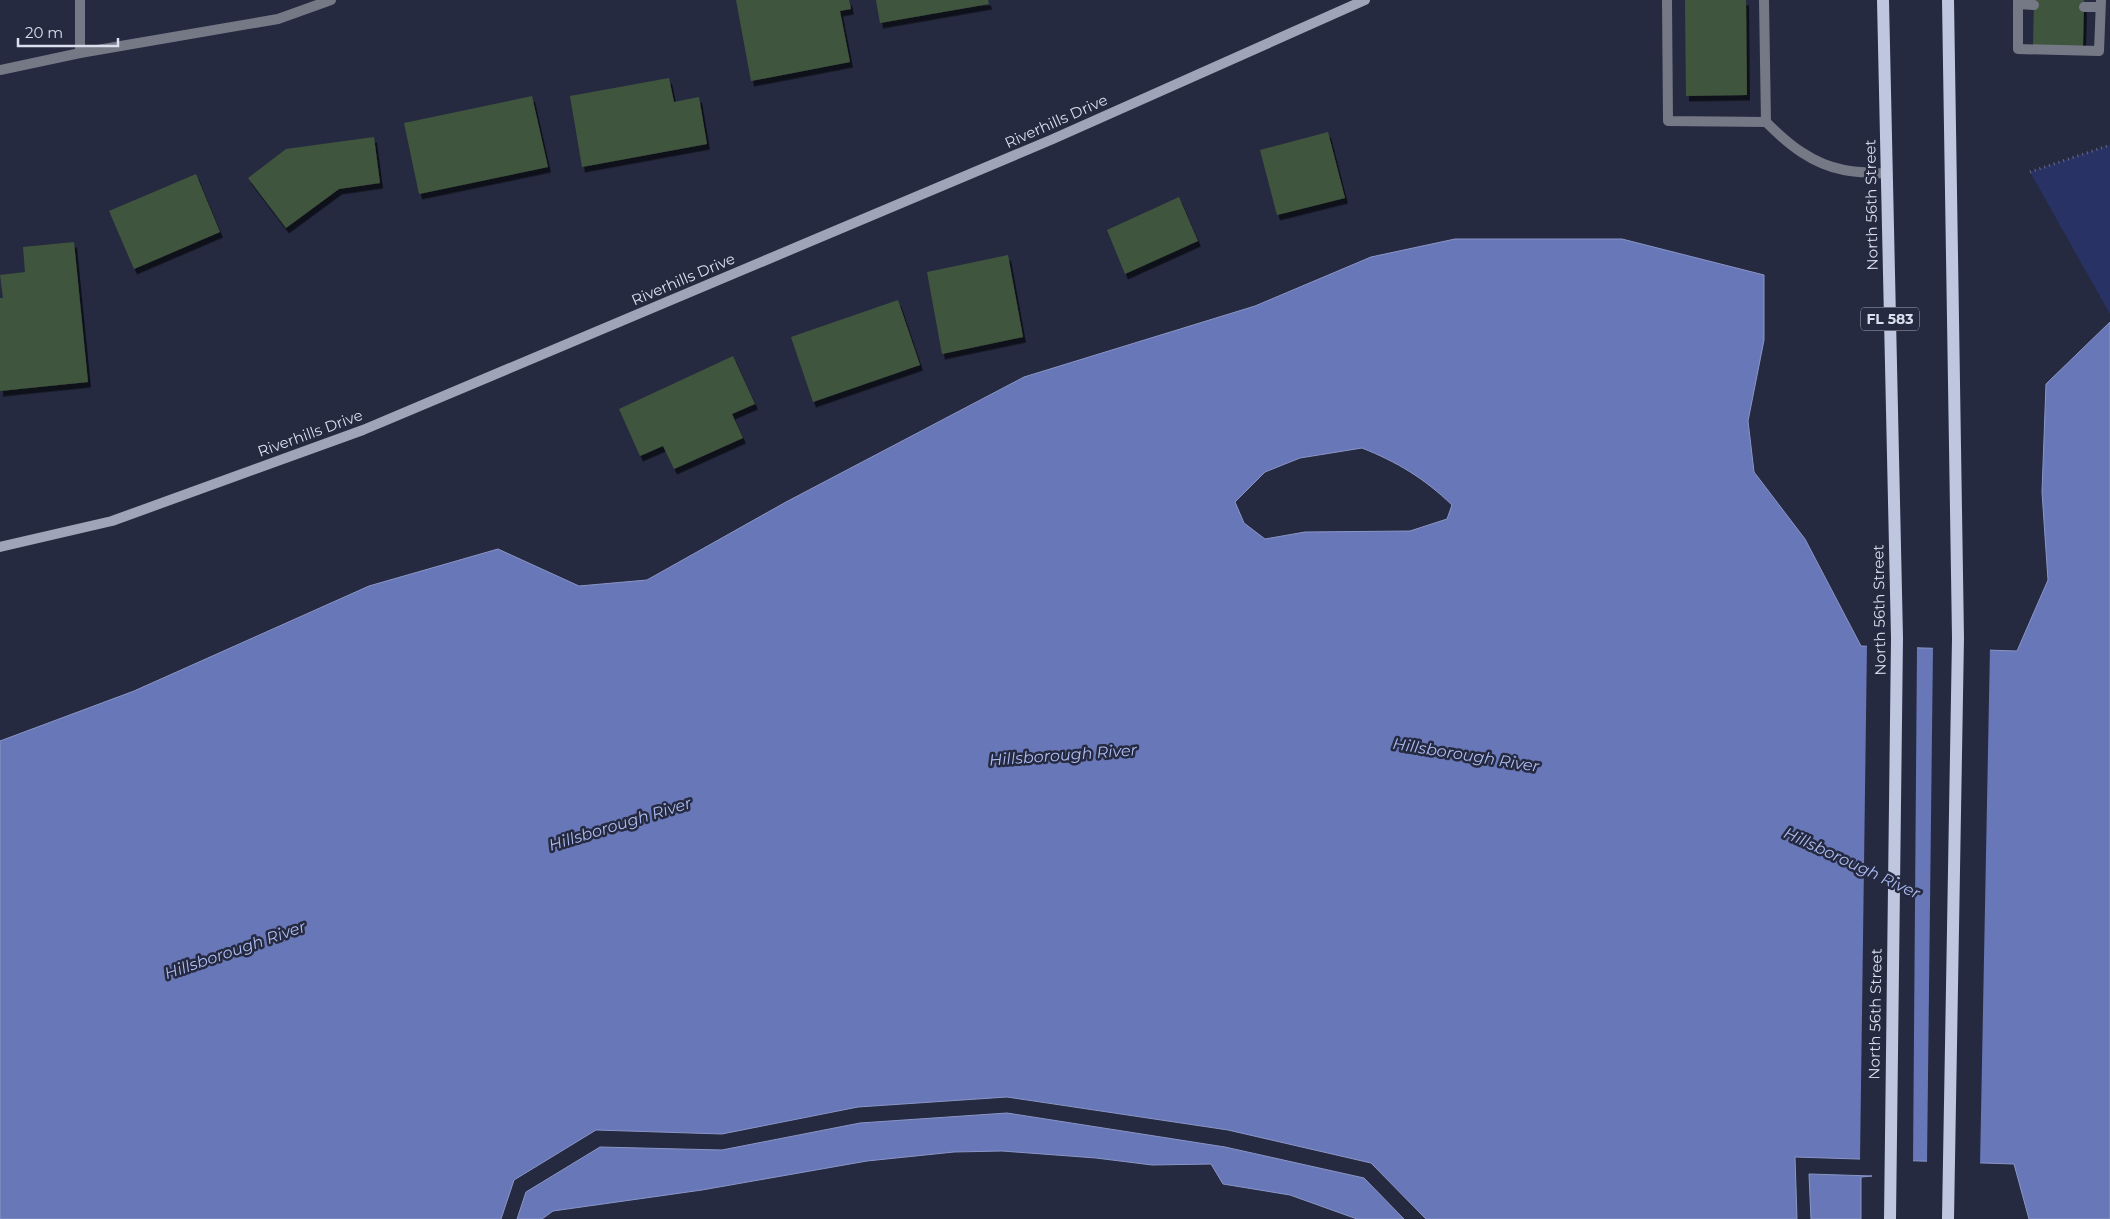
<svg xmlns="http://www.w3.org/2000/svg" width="2110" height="1219" viewBox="0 0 2110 1219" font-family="Montserrat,sans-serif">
<defs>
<filter id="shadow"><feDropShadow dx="3" dy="5.5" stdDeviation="0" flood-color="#0009"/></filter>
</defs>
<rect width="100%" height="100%" fill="#252a41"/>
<polygon fill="#293265" points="2110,145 2110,314 2030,172"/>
<g fill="#6877b7" stroke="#8a96c8" fill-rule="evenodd">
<path d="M1455 239H1622L1764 275V340L1748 421 1754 472 1805 539 1861 646 2017 651 2048 580 2042 492 2046 384 2110 322V1219H2029L2014 1164 1795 1157 1797 1219H1426L1371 1163 1228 1130 1007 1097 858 1107 722 1134 596 1130 514 1180 501 1219H0V741L134 691 369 586 498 549 579 586 647 580 786 502 1024 377 1255 306 1371 257ZM1362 448C1397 462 1424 478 1452 505L1447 519 1410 531 1305 532 1265 539 1244 523 1235 502 1265 472 1300 458Z"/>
<polygon points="1007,1113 1225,1147 1364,1178 1404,1219 1357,1219 1290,1195 1223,1184 1211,1164 1152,1165 1096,1158 1002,1151 954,1152 867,1161 702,1190 553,1211 542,1219 517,1219 526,1192 600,1147 722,1150 860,1123"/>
<polygon points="1809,1174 1872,1176 1861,1177 1861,1219 1811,1219"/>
</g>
<g fill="#252a41">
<polygon points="1867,644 1917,645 1913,1163 1860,1161"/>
<polygon points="1933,646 1990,647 1980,1166 1927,1164"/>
</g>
<g fill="#41543d" filter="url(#shadow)">
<polygon points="736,0 849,0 851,9 840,11 850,62 751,81"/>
<polygon points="876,0 988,0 989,4 880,23"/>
<polygon points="1685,0 1746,0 1747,95 1686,96"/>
<polygon points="2034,0 2084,0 2083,47 2033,46"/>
<polygon points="669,78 674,102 699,97 707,144 582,167 570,96"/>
<polygon points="532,96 548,167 419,194 404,123"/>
<polygon points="1328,132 1345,198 1277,215 1260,150"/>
<polygon points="374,137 380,183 339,189 286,228 248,178 286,149"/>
<polygon points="196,174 220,232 134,269 109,211"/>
<polygon points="1179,197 1198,241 1125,274 1107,230"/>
<polygon points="74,242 88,382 0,391 0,298 3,298 0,275 25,272 23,247"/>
<polygon points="1008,255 1023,337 942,354 927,272"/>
<polygon points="898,300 920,365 813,402 791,337"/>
<polygon points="733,356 755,404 732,414 743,438 674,469 663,446 640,456 619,409"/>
</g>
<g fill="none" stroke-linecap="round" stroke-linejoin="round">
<polyline stroke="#686d81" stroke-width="3" stroke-dasharray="1 4" stroke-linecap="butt" points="2030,172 2110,145"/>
<g stroke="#757985" stroke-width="10">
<polyline points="1667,0 1668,121 1766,122"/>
<path d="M1764 0 1766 122C1788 144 1812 164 1844 170 1858 173 1873 172 1887 174"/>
<polyline points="2018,0 2018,49 2099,51 2101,0"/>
<polyline points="2018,4 2034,5"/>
<polyline points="2084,7 2100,7"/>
</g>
<g stroke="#757985" stroke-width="10">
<polyline points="80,53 80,0"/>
<polyline points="0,70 80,53 278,19 331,0"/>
</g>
<polyline stroke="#9fa4b8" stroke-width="10" points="0,547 112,521 363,430 1053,139 1365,0"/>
<g stroke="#bfc6df" stroke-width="12">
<polyline points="1883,0 1897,638 1890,1219"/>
<polyline points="1948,1219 1958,638 1948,0"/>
</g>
</g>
<g text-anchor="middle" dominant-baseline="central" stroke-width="5" stroke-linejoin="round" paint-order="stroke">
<rect fill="#252a41" stroke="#a4a9ba" stroke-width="1" x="1861" y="307.5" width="58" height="23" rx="4"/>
<g font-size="14" font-weight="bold" fill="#dadfee">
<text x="1890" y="319">FL 583</text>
</g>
<g font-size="15" fill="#dadfee" stroke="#252a41">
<text transform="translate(1056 121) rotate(-24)">Riverhills Drive</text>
<text transform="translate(1871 205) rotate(-91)">North 56th Street</text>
<text transform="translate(683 279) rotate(-23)">Riverhills Drive</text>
<text transform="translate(310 433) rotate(-20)">Riverhills Drive</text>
<text transform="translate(1879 610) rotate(-91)">North 56th Street</text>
<text transform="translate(1875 1014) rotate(-89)">North 56th Street</text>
</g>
<g font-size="16" font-style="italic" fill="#adbcf2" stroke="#252a41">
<text transform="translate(1063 755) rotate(-4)">Hillsborough River</text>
<text transform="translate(1466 755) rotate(9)">Hillsborough River</text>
<text transform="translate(620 824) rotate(-17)">Hillsborough River</text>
<text transform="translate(1852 863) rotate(25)">Hillsborough River</text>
<text transform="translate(235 950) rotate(-19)">Hillsborough River</text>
</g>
</g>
<path d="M18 38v8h100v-8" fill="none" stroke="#dadfee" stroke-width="2.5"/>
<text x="25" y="38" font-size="15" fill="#dadfee" stroke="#252a41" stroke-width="4" paint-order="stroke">20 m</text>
</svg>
